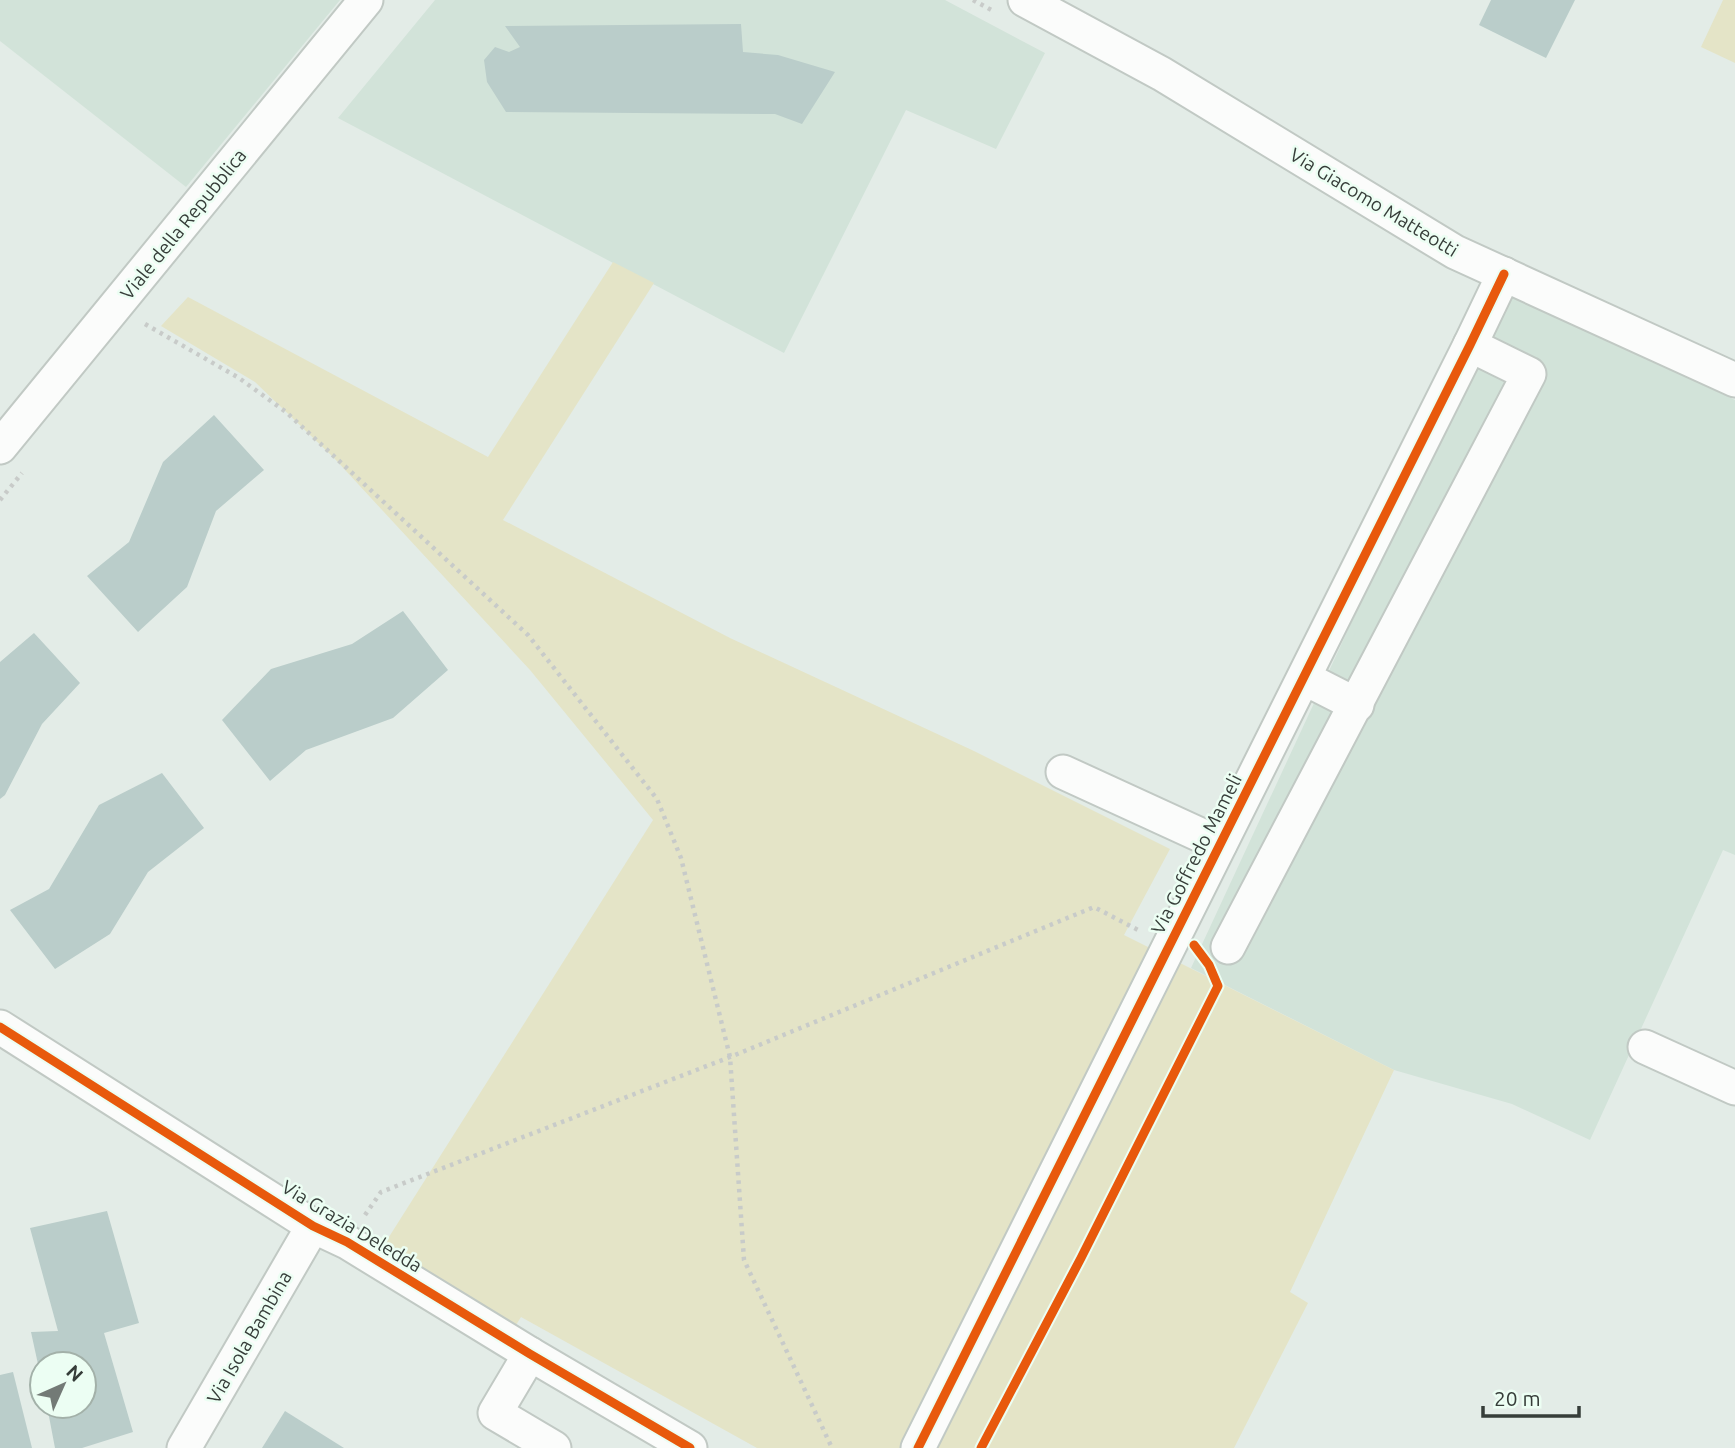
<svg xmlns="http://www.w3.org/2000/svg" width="1735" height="1448" viewBox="0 0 1735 1448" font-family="Ubuntu,sans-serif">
<rect width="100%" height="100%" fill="#e3ece7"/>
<g fill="#d2e3d9">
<polygon points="0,0 340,0 186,187 0,41"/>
<polygon points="435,0 945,0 1045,53 996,149 906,110 784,353 338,118"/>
<polygon points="1505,292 1735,400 1735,855 1723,850 1590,1140 1512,1104 1394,1070 1191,968"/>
</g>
<g fill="#e4e4c7">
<polygon points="1723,0 1735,0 1735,63 1701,47"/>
<polygon points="613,262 654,283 503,520 730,638 974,751 1170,849 1124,935 1394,1070 1290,1292 1308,1303 1234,1448 757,1448 521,1317 506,1341 375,1259 653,820 530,670 334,458 255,382 161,326 188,297 488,457"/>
</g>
<g fill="#bacdca">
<polygon points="1491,0 1575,0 1546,58 1479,25"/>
<polygon points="741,24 743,52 778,55 835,72 802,124 775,114 506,112 487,82 484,60 495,47 509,52 520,47 505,26"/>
<polygon points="214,415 264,470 216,511 187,587 138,632 87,576 129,542 163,462"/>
<polygon points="403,611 448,670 393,718 306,750 270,781 222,720 271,669 352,644"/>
<polygon points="34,633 80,683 42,724 5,795 0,799 0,662"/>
<polygon points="162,773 204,828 148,872 110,934 55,969 10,910 49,889 99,805"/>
<polygon points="107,1211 139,1323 104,1333 133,1432 82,1448 55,1448 47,1406 84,1406 84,1364 42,1364 41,1378 31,1332 58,1331 30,1228"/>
<polygon points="13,1372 32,1448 0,1448 0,1375"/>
<polygon points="285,1411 344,1448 262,1448"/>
</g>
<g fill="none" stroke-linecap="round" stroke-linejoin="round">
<g stroke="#c1c9c4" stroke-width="37">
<g id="minor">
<polyline points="1025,0 1162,74 1455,252 1735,380"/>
<polyline points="0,447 366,0"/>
<polyline points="1304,678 1357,705"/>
<polyline points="1063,772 1220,844"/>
<polyline points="1228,947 1529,374 1470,345"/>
<polyline points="0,1027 313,1226 347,1242 530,1354 690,1448"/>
<polyline points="1645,1047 1735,1088"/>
<polyline points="530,1354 495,1413 554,1448"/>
<polyline points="184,1448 313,1226"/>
<polyline points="918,1448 1470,345 1504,274"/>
</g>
</g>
<g stroke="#c8cbc9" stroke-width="4.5" stroke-dasharray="3.5 5" stroke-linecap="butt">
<polyline points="973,0 995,12"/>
<polyline points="145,324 239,378 286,412 528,635 657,799 681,858 730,1057 744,1260 832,1448"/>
<polyline points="0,500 22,473"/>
<polyline points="365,1215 381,1192 730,1057 1094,907 1140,931"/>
</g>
<use href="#minor" stroke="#fbfcfb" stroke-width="33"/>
<g stroke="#ecfef3" stroke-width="13">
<g id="cycleway">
<polyline points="0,1027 313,1226 347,1242 530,1354 690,1448"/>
<polyline points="918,1448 1470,345 1504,274"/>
<polyline points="981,1448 1081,1258 1218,986 1209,965 1194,945"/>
</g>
</g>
<use href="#cycleway" stroke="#e8590c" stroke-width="9"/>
</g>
<g text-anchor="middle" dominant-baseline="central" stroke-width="5" stroke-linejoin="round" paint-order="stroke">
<g font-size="19" fill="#363d39" stroke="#ecfef3">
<text transform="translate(1374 202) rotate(31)">Via Giacomo Matteotti</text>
<text transform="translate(183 224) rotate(-51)">Viale della Repubblica</text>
<text transform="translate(1196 854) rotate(-63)">Via Goffredo Mameli</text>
<text transform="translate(352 1226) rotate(31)">Via Grazia Deledda</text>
<text transform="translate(249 1337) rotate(-60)">Via Isola Bambina</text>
</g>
</g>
<g transform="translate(63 1385) rotate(45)"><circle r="33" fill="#ecfef3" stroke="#a3b1a9" stroke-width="2"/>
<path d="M0-5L12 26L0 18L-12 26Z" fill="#737a76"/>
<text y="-10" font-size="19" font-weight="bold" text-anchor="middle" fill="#363d39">N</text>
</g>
<path d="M1483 1406v10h96v-10" fill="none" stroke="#363d39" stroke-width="3.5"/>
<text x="1494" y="1406" font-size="21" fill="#363d39" stroke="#ecfef3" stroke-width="5" paint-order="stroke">20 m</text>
</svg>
